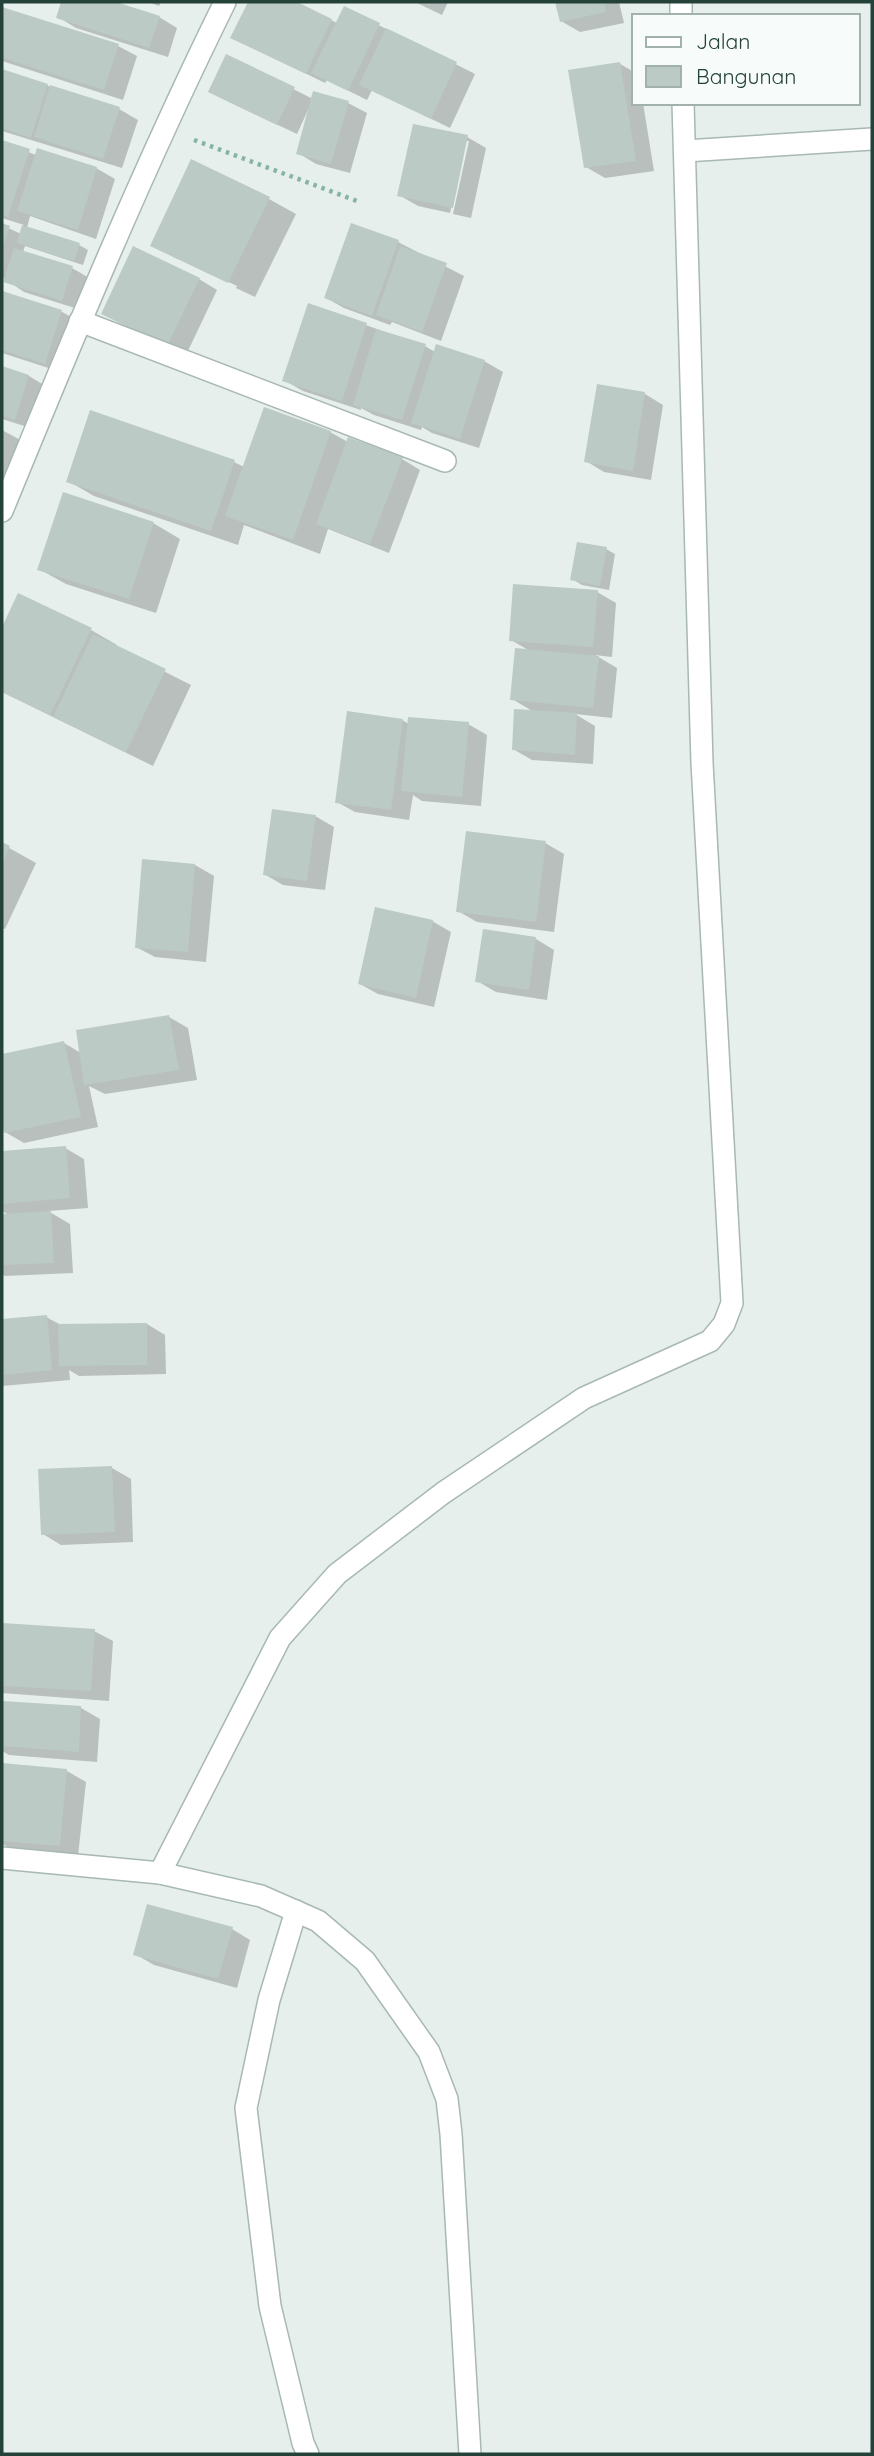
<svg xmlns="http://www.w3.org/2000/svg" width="874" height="2456" viewBox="0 0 874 2456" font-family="Quicksand,sans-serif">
<rect width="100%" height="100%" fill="#e6efeb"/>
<g fill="#0003">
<polygon points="63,2 110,2 159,17 177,28 168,57 76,28 58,17"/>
<polygon points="148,2 161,2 159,6"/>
<polygon points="250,2 293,2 337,23 345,8 475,74 450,128 372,90 367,100 327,80 325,83 232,37"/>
<polygon points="415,2 448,2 442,15"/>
<polygon points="557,2 619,2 624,23 580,32 561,21"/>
<polygon points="2,9 118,46 137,56 123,100 2,61"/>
<polygon points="227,56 313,99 348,103 367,113 350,173 316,164 298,153 310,111 308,110 297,134 229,102"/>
<polygon points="620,64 634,72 634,103 643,103 654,171 605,178 586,167"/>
<polygon points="2,71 119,109 138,120 122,168 2,131"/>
<polygon points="467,137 486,148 471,218 453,214 469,141 465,141 450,213 418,206 399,195"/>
<polygon points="2,142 36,155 96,168 115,179 96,239 30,216 27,228 79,245 88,250 83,265 25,246 23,252 72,268 91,279 81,310 24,292 2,277 2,225 21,234 24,225 2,218"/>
<polygon points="269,199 296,214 255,297 236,288 237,286 177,257 177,259 152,245"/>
<polygon points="398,242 464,276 441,341 392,322 390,325 344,308 326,298"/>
<polygon points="199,279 217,290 186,355 122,324"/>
<polygon points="2,291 62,312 80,322 64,373 2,353"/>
<polygon points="309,305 425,346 435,352 484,361 503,372 479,448 432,433 422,427 421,430 374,415 361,408 361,410 303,391 284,380"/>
<polygon points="2,368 29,376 47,387 34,429 2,419"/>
<polygon points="645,394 663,405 651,480 604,472 586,461"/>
<polygon points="2,430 24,442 2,501"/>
<polygon points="330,432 348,442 402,459 420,470 389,553 328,529 320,554 244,525 238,545 94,496 68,481 234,462 244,467"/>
<polygon points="153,523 180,539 156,613 66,584 39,569"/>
<polygon points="606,549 615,554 609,590 582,585 572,579"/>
<polygon points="597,592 616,603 612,657 595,655 617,668 612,718 575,714 595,726 593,764 532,760 513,749 534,712 512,699 530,651 511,640"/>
<polygon points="19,595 91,630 117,645 116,647 191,685 153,766 2,692 2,631"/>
<polygon points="402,720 409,724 468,724 487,735 481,806 422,801 413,795 409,820 355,812 337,802"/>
<polygon points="315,816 334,827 325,890 283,885 264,874"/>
<polygon points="545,843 564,854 554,932 477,922 458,911"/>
<polygon points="2,844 36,863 5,929 2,928"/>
<polygon points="195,865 214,876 206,962 155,957 136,947"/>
<polygon points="432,921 451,932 434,1007 378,994 360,984"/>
<polygon points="484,931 536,939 554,950 547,1000 496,992 477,981"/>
<polygon points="169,1017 188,1028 197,1080 105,1094 89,1086 98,1127 24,1143 5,1132 2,1115 2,1056 64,1043 81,1053"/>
<polygon points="65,1148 84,1159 88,1208 48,1211 70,1224 73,1273 5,1276 2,1274 2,1215 9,1215 2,1211 2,1153"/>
<polygon points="46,1317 61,1325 147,1324 165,1335 166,1374 79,1376 69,1370 70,1380 2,1386 2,1321"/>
<polygon points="112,1468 131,1479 133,1542 61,1545 43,1534"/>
<polygon points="2,1625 94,1631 113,1641 109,1701 2,1693"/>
<polygon points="2,1702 81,1708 100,1719 97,1762 9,1755 2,1751"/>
<polygon points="2,1765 67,1771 86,1782 78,1856 12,1849 2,1844"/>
<polygon points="232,1929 250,1940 237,1988 154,1965 135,1954"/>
</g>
<g fill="#bbcac4">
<polygon points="61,2 116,2 160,16 149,48 56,18"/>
<polygon points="248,2 297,2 332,19 306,74 230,38"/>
<polygon points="555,2 604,2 606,12 560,22"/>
<polygon points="344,6 380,23 348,91 311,73"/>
<polygon points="2,7 119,44 104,90 2,58"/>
<polygon points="386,28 457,62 431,119 359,85"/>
<polygon points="226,54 295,87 277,125 208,92"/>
<polygon points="620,62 636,161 584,168 568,70"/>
<polygon points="2,69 48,84 31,138 2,128"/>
<polygon points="50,85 120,107 103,159 34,137"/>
<polygon points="313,91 349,101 331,164 296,154"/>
<polygon points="413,124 468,135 453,208 397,196"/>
<polygon points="2,140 30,149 8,217 2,215"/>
<polygon points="37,148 97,167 78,230 17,211"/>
<polygon points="191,159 270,197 228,283 150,246"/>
<polygon points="2,223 10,226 2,248"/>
<polygon points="351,223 399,240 372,316 324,298"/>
<polygon points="22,225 80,243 74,261 17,243"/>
<polygon points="133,246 200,278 167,346 101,314"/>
<polygon points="400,246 447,263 422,332 376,315"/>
<polygon points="14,248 73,266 62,301 3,282"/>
<polygon points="2,291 62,310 45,364 2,350"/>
<polygon points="308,303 367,323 342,401 282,381"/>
<polygon points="376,329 426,344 402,420 353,405"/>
<polygon points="436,344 485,360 460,439 411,423"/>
<polygon points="2,366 29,375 15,420 2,415"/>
<polygon points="597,384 645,392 633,471 584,462"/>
<polygon points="264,407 331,431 293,540 225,516"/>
<polygon points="90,410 235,460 211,531 66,482"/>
<polygon points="348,437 403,457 370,544 316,524"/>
<polygon points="63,492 154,522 129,599 37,570"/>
<polygon points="577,542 607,547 600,586 570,580"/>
<polygon points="513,584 598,590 593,647 509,641"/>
<polygon points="18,593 92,628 50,715 2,692 2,627"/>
<polygon points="93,634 166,669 126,752 53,717"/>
<polygon points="515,648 599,656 593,708 510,700"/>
<polygon points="514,709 577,713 575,755 512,750"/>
<polygon points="347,711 403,719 391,810 335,803"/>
<polygon points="408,717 469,722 462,797 401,791"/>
<polygon points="272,809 316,815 307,881 263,875"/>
<polygon points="466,831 546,841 536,922 456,912"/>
<polygon points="2,842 10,846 2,865"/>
<polygon points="142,859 195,864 188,952 135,948"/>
<polygon points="375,907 433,920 416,998 358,984"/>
<polygon points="483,929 536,937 529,990 475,982"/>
<polygon points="169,1015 179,1070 84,1085 76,1030"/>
<polygon points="64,1041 81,1117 4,1133 2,1123 2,1054"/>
<polygon points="66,1146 70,1198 2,1204 2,1151"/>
<polygon points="51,1211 54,1263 2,1265 2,1214"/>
<polygon points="47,1315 52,1370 2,1375 2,1319"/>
<polygon points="147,1323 147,1365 59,1366 58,1324"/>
<polygon points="112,1466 115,1532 41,1535 38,1469"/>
<polygon points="2,1623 95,1629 91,1691 2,1686"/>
<polygon points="2,1701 81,1706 79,1752 2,1746"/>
<polygon points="2,1763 67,1769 60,1846 2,1841"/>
<polygon points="147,1904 233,1927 218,1979 133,1955"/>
</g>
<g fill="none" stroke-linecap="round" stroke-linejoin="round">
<g stroke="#a8b8b2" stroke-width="24">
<g id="minor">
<polyline points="681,2 681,16"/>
<polyline points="685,151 872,139"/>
<polyline points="80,321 445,461"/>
<path d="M2 511C72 340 143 168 225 2"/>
<polyline points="2,1858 160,1873 261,1896 318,1921 365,1961 429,2052 447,2099 451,2134 470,2454"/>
<polyline points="160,1873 280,1638 337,1574 443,1493 584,1398 710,1341 724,1324 732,1303 702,763 683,103"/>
<polyline points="296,1911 269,2000 246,2108 270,2306 303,2443 308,2454"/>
</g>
</g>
<polyline stroke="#86b3a5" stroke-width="4.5" stroke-dasharray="3.5 5" stroke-linecap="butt" points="194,140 357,201"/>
<use href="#minor" stroke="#fff" stroke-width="21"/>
</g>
<rect width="874" height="2456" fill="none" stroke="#24423a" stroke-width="7"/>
<rect x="632" y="14" width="228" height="91" fill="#f7fbf9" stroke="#a3b1ad" stroke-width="2"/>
<rect x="646" y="37" width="35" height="10" fill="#ffffff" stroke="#a3b1ad" stroke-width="2"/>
<text x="696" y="49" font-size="21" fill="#24423a">Jalan</text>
<rect x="646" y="66" width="35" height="21" fill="#bbcac4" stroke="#a3b1ad" stroke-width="2"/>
<text x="696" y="84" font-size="21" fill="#24423a">Bangunan</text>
</svg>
